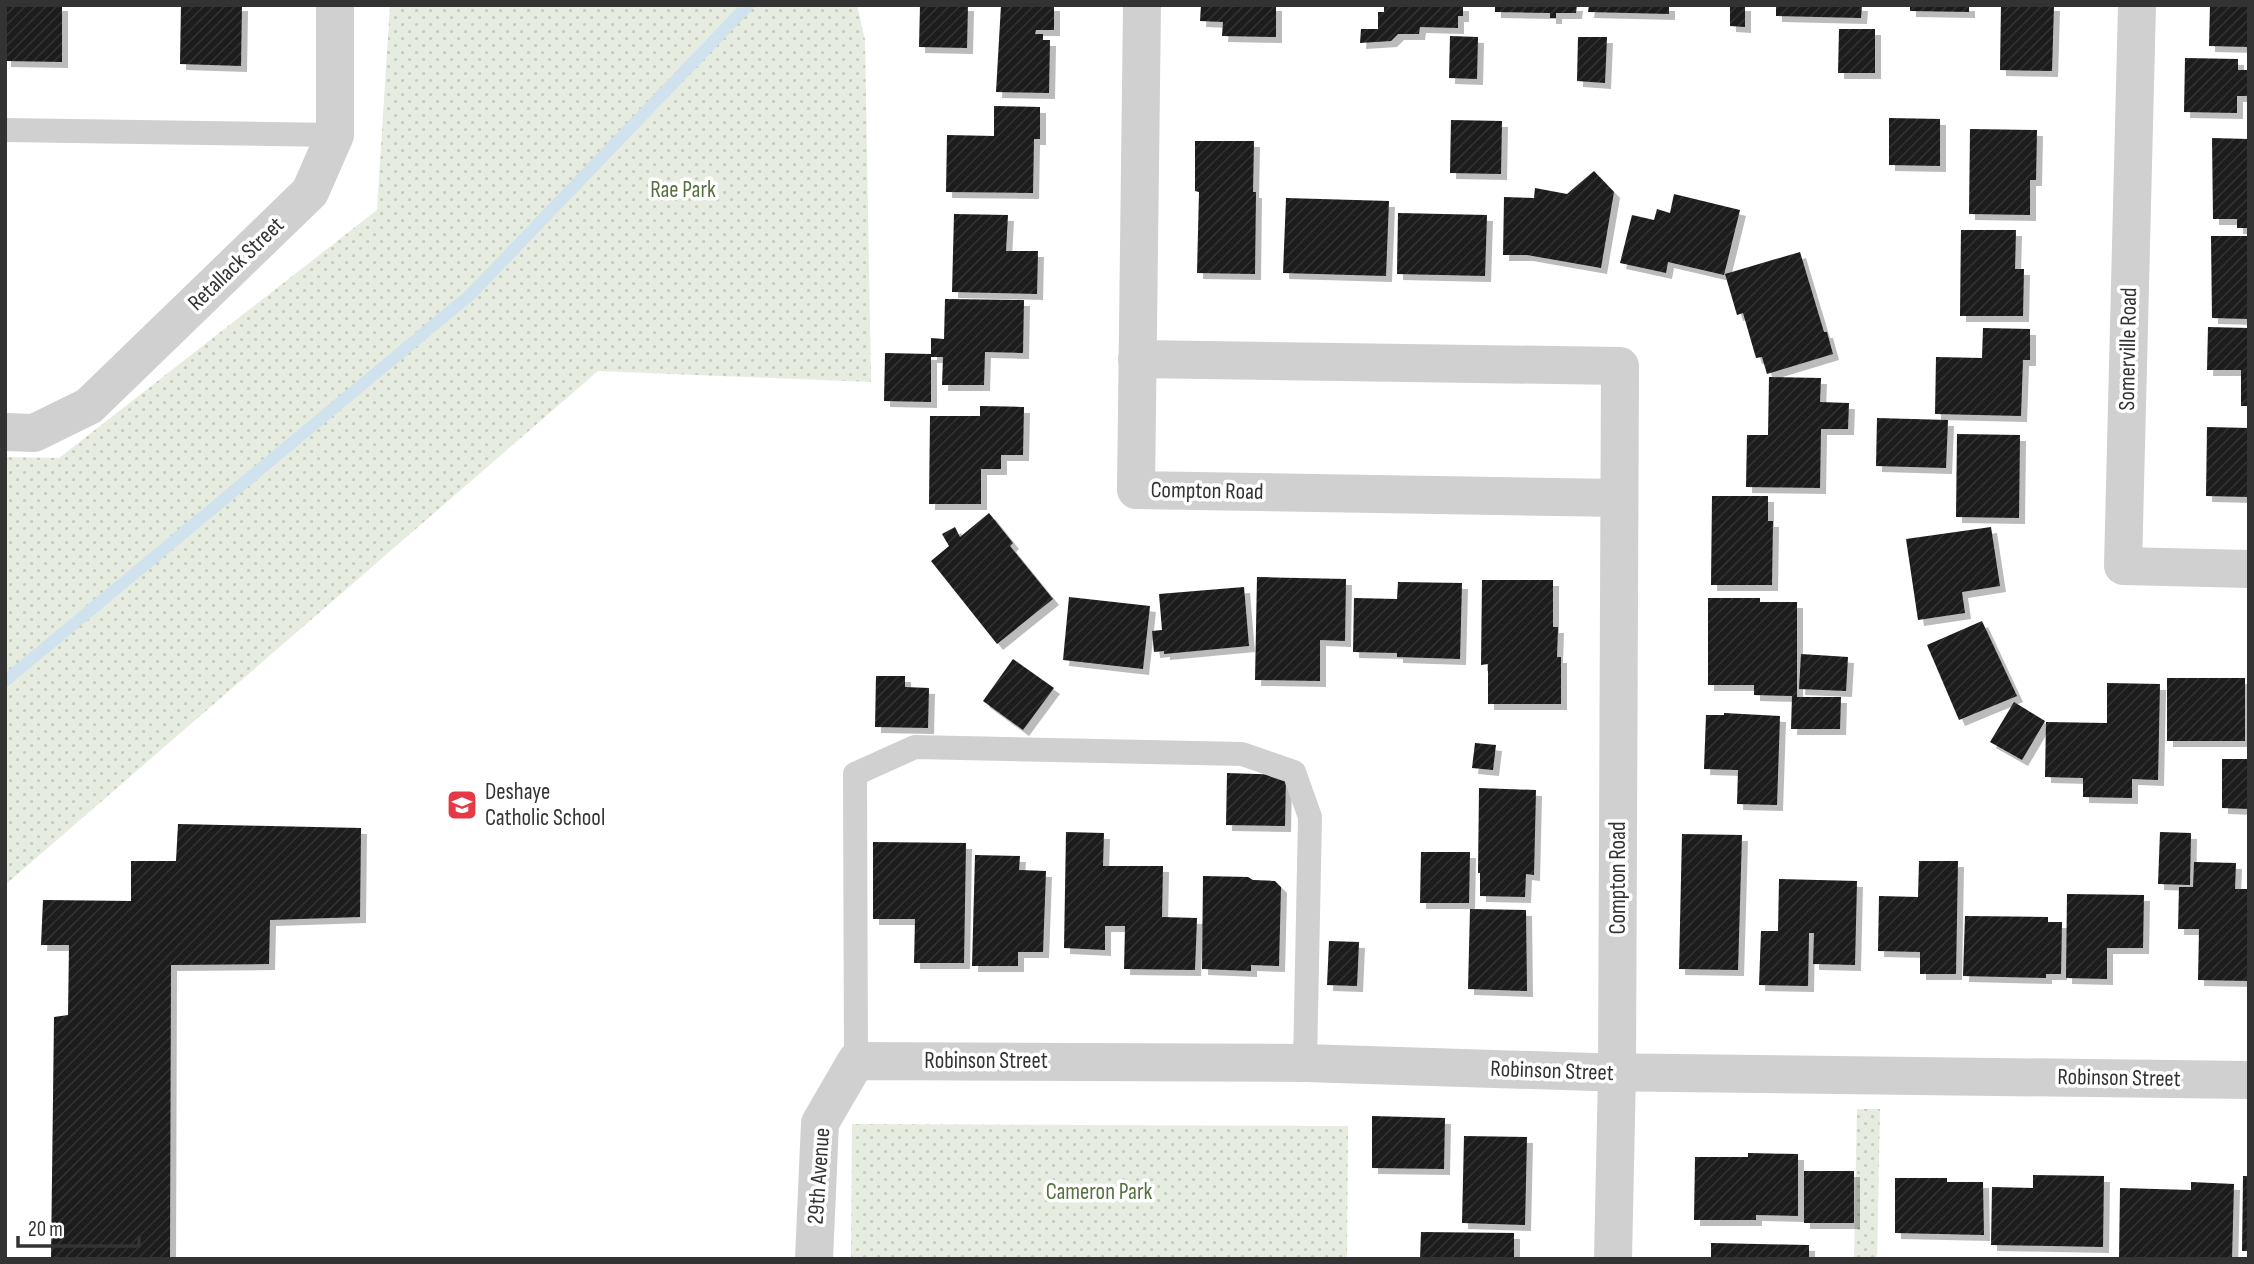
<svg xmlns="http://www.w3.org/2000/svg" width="2254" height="1264" viewBox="0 0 2254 1264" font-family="'Sofia Sans Condensed',sans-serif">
<defs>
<pattern id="grass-dots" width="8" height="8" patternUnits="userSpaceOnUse" patternTransform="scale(1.75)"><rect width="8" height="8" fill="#e6ecdf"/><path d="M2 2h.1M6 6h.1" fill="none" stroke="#c6cbc0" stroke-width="1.8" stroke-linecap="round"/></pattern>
<pattern id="building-hatch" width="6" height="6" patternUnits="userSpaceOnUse" patternTransform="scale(1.75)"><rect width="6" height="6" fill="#1a1a1a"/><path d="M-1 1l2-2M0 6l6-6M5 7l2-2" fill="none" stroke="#333"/></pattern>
<filter id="shadow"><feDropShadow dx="6" dy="6" stdDeviation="0" flood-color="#0004"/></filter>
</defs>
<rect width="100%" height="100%" fill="#fff"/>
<g fill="url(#grass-dots)">
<polygon points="390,5 857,5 865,40 871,382 598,371 5,885 5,457 59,458 377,210"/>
<polygon points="1857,1109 1880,1109 1877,1259 1854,1259"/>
<polygon points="852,1124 1348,1126 1347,1259 851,1259"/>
</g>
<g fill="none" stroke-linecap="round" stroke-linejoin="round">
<polyline stroke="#cfe2ee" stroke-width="12" points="5,681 470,295 748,5"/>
</g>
<g fill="url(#building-hatch)" filter="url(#shadow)">
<polygon points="5,5 62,5 62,62 5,61"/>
<polygon points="181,5 242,5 241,66 180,64"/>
<polygon points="920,5 968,5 967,48 919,47"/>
<polygon points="1001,5 1054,5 1054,30 1036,30 1035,34 1043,34 1043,40 1050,40 1049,93 996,92"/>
<polygon points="1201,5 1276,5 1276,37 1222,36 1223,22 1200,21"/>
<polygon points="1384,5 1463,5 1463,16 1458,16 1458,28 1420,27 1419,34 1398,34 1391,41 1360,43 1361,29 1378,29 1378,12 1384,12"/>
<polygon points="1495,5 1577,5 1576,13 1556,13 1556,18 1550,18 1550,13 1495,12"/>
<polygon points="1589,5 1669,5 1669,14 1588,12"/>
<polygon points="1730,5 1745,5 1745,27 1730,26"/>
<polygon points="1776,5 1862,5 1861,18 1776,16"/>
<polygon points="1910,5 1969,5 1969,12 1910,11"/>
<polygon points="2001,5 2054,5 2052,71 2000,70"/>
<polygon points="2210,5 2249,5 2249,47 2209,46"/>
<polygon points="1839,29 1875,29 1875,73 1838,73"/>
<polygon points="1450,36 1478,37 1477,79 1449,78"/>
<polygon points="1578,37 1607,37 1605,83 1577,81"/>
<polygon points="2185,58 2238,59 2238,70 2249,70 2249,96 2237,96 2237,113 2184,112"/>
<polygon points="994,106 1040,107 1040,139 1034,139 1033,193 946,192 947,135 994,136"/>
<polygon points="1889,118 1940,119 1940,166 1889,165"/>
<polygon points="1451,120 1502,121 1501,174 1450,173"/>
<polygon points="1970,129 2037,130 2036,180 2030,180 2030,215 1969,214"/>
<polygon points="2212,138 2249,139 2249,228 2237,228 2237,219 2213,219"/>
<polygon points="1195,141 1254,141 1253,192 1256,192 1255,274 1197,273 1199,192 1195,191"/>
<polygon points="1594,171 1614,192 1601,268 1527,255 1503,255 1504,197 1534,198 1535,188 1567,194"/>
<polygon points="1674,194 1740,210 1724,275 1668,262 1666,273 1620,263 1632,215 1654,220 1657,209 1670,213"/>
<polygon points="1286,198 1389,201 1386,276 1283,273"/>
<polygon points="1398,213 1487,215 1485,276 1397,274"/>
<polygon points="954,214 1008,215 1006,251 1038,251 1037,294 952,292"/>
<polygon points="1961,230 2016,230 2015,269 2024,269 2023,316 1960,316"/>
<polygon points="2211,236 2249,236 2249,319 2212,318"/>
<polygon points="1800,252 1824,332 1827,332 1833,354 1767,374 1762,357 1756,358 1743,313 1737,315 1725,274"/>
<polygon points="945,299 1024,300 1023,353 985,352 984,385 942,385 943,357 931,357 931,402 884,401 885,353 931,354 931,338 944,339"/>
<polygon points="2208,327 2249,328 2249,406 2241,406 2241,370 2207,370"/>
<polygon points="1983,328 2030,329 2030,360 2023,360 2021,416 1935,414 1936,357 1982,358"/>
<polygon points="1769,377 1821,378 1820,402 1849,403 1848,429 1821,429 1820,488 1746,487 1747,435 1768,435"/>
<polygon points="980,406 1024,407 1023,455 1001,455 1001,469 981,469 981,504 929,504 930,416 980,416"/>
<polygon points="1877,418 1948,420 1946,468 1876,466"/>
<polygon points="2207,427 2249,428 2249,497 2206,496"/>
<polygon points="1957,434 2020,435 2019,518 1956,517"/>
<polygon points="1712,496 1768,496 1768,521 1773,521 1772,585 1711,585"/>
<polygon points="989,513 1013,543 1010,546 1053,599 997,644 931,561 949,546 942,534 955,527 960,537"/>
<polygon points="1991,527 2000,586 1962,592 1965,613 1918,620 1906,539"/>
<polygon points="1257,577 1346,579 1345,641 1320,640 1320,681 1255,680"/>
<polygon points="1482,580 1553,580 1553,627 1558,627 1557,657 1561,657 1561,704 1488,704 1488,664 1481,665"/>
<polygon points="1398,582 1462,583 1460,659 1397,657 1397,653 1353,652 1354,598 1397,599"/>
<polygon points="1244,587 1249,646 1164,654 1164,651 1154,652 1152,631 1162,630 1159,594"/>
<polygon points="1069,597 1150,606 1143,669 1063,660"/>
<polygon points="1708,598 1760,598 1760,602 1797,602 1797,697 1841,697 1840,729 1791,729 1792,696 1754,695 1754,685 1708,685"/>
<polygon points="1982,621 2017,696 1959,720 1927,645"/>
<polygon points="1801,654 1848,657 1846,691 1799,689"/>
<polygon points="1013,659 1054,688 1023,730 983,701"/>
<polygon points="876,676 905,676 905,687 929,688 928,728 875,727"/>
<rect x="2167" y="678" width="78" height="63"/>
<polygon points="2107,683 2160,684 2158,780 2132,779 2132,798 2083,797 2083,778 2045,777 2046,722 2107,723"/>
<polygon points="2014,702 2045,721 2022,760 1990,742"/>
<polygon points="1724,713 1780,716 1777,805 1737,804 1738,770 1704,769 1706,715 1724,715"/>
<polygon points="1475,743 1496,745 1493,770 1472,768"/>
<polygon points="2222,759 2249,759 2249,809 2222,808"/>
<polygon points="1227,773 1286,775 1285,826 1226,825"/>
<polygon points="1479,788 1536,790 1534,875 1526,874 1525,897 1480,896 1480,873 1478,873"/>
<polygon points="178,824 361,828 360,917 270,920 269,964 171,965 170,1259 51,1259 54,1017 68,1015 69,945 41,945 43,900 131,901 131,861 176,861"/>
<polygon points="1066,832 1104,833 1103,866 1163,866 1162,917 1197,918 1195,970 1124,969 1125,926 1105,926 1105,950 1064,948"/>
<polygon points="2160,832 2191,833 2190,885 2158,884"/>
<polygon points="1682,834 1742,835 1738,970 1679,969"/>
<polygon points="873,842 966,843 964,963 914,963 915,919 873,919"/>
<polygon points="1421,852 1470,852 1469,903 1420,903"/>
<polygon points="975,855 1020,856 1019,870 1046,871 1043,952 1018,952 1018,966 972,966"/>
<polygon points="1919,861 1958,861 1956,974 1920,974 1920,952 1878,951 1879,896 1918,897"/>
<polygon points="2194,862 2236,863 2235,889 2249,889 2249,981 2198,980 2199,929 2178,929 2179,887 2193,887"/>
<polygon points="1203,876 1248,877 1253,880 1275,881 1281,887 1279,966 1251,965 1251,971 1202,969"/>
<polygon points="1779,879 1857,881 1855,965 1813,964 1814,933 1809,933 1808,986 1759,985 1761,931 1778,931"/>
<polygon points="2067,894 2144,895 2143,948 2107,948 2107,979 2066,978"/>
<polygon points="1470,909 1526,910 1527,991 1468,989"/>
<polygon points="1965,916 2048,917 2048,922 2062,922 2061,974 2046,974 2046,978 1963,976"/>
<polygon points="1329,941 1359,942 1357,986 1327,985"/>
<polygon points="1372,1116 1445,1118 1444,1169 1372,1168"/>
<polygon points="1464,1136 1527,1137 1525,1225 1462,1223"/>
<polygon points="1748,1153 1798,1154 1798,1216 1756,1215 1756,1220 1694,1220 1695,1157 1748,1157"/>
<rect x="1804" y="1171" width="50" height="52"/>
<polygon points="2033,1175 2104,1176 2103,1247 1991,1245 1992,1187 2033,1188"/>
<polygon points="2243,1176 2249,1176 2249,1251 2242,1251"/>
<polygon points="1895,1178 1947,1178 1947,1182 1983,1182 1984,1235 1895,1233"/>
<polygon points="2191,1182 2234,1184 2232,1259 2119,1259 2120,1188 2191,1190"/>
<polygon points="1421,1232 1514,1233 1514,1259 1420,1259"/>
<polygon points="1711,1243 1809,1245 1809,1259 1711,1259"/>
</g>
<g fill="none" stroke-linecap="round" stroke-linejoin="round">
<g stroke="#d0d0d0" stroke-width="24">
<polyline points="5,130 335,135"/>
<polyline points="856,1061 855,774 915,747 1242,754 1294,772 1310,817 1305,1063"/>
</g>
<g stroke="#d0d0d0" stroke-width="38">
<polyline points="1142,5 1136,490 1619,498"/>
<polyline points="2137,5 2123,566 2249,569"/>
<polyline points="1137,359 1620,366 1617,1073 1613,1259"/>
<polyline points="5,432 34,433 89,406 310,192 335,135 335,5"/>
<polyline points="814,1259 820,1123 856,1061 1305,1063 1593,1072 2249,1080"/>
</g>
</g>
<defs>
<g id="school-square" transform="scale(1.575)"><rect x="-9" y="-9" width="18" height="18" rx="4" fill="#e63946" stroke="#fff"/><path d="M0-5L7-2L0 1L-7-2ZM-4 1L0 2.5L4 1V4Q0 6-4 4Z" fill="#fff"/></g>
</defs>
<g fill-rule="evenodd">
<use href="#school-square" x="462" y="805"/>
</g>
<g text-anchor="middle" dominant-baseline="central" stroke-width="7" stroke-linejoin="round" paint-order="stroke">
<g font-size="23" fill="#56703f" stroke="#fff">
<text x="683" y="190">Rae Park</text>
<text x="1099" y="1192">Cameron Park</text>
</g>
<g font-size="23" fill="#333" stroke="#fff">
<text transform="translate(236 264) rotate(-44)">Retallack Street</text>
<text transform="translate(2128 349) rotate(-89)">Somerville Road</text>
<text transform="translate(1207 491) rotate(1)">Compton Road</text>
<text transform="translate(1618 878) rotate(-90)">Compton Road</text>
<text x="986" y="1061">Robinson Street</text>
<text transform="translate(1552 1071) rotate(2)">Robinson Street</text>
<text transform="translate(2119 1078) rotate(1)">Robinson Street</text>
<text transform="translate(819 1176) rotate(-86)">29th Avenue</text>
</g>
<g font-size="23" fill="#333" stroke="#fff" text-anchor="start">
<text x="485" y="792">Deshaye<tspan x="485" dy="26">Catholic School</tspan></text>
</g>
</g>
<rect width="2254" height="1264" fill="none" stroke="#333333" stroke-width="14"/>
<path d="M18 1236v10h121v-10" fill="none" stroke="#333333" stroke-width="3.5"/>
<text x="28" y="1236" font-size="21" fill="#333333" stroke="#ffffff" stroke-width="5" paint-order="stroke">20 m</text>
</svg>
